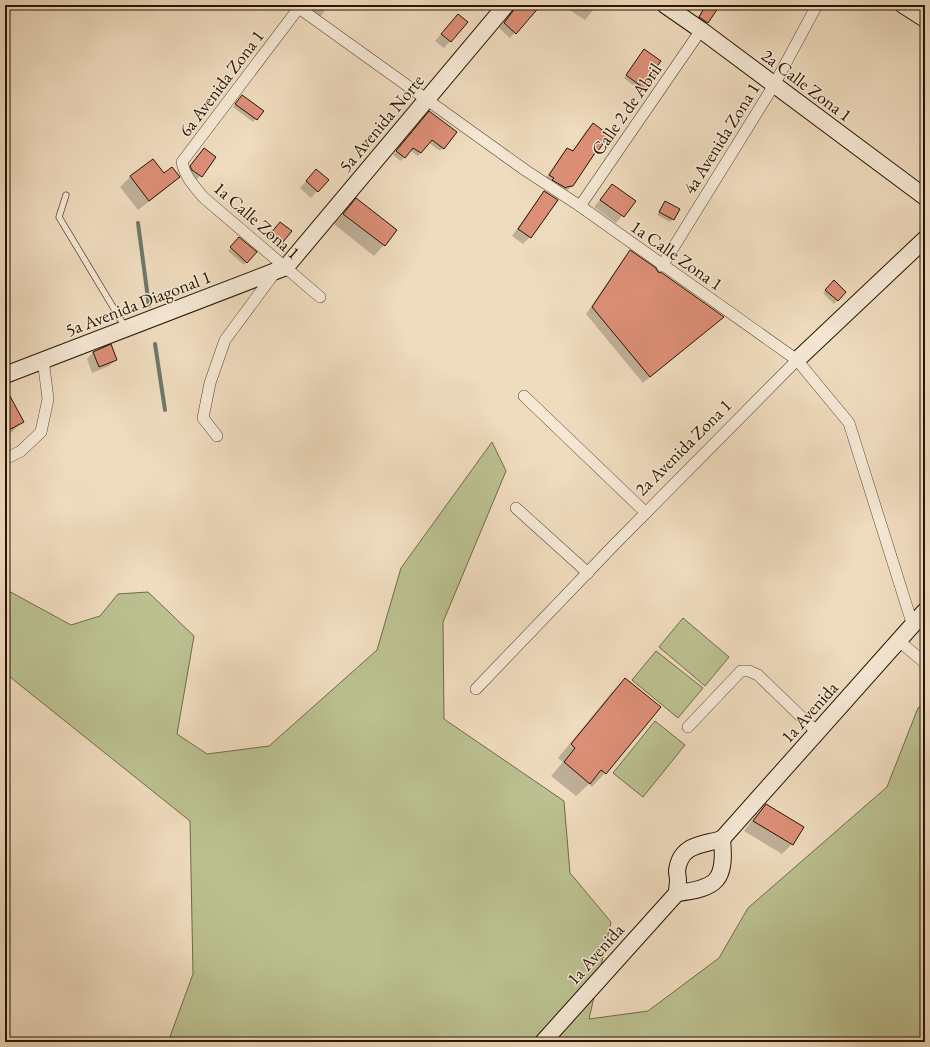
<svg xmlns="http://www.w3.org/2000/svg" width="930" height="1047" viewBox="0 0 930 1047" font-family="'EB Garamond',serif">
<rect width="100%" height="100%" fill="#efdbbe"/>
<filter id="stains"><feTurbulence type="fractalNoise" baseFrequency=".005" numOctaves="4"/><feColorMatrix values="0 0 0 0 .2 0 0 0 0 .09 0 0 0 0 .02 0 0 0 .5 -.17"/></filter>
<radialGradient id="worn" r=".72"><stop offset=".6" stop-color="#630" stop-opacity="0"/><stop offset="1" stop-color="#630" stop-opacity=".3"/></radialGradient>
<g fill="#bbc090" stroke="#716a48">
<polygon points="492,442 506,471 443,622 444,719 564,801 570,873 611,922 589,1019 648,1011 719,958 748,908 887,787 918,708 925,703 925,1042 168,1042 193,974 190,821 5,673 5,589 71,625 100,616 118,594 148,592 194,636 177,734 207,754 269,746 377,650 401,568"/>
<polygon points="683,618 729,657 705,686 659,647"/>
<polygon points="656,651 703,688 678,718 632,680"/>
<polygon points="655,721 685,745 643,797 613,773"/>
</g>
<g fill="#0003">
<polygon points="310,5 350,5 347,8 325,10 319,19 308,8"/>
<polygon points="512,5 540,5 510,38 499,28 508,17 510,12 510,8"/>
<polygon points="562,5 597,5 585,20"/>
<polygon points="706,5 719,6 707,23 701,29 693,24"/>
<polygon points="458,15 467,22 444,48 435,41"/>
<polygon points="642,54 654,70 645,89 642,92 624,78"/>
<polygon points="239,99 256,119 253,122 233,107"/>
<polygon points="426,116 443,148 440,151 428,142 418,156 410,150 401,161 393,155"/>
<polygon points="593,124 608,135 590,159 573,185 566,192 543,182 561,156 567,149 572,152 586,131"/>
<polygon points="204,149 215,158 194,183 184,174"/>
<polygon points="152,160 163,174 178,177 168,187 138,210 120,187 130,177"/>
<polygon points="310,177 317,191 311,198 300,188"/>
<polygon points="612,185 634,201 616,223 594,207"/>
<polygon points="545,192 556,200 530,237 523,244 512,236 538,199"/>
<polygon points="357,199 396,230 384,245 374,256 334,224"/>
<polygon points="665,202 673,219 670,222 657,215"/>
<polygon points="277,226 290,231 278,245 268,237"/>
<polygon points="239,238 255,252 244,265 228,251"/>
<polygon points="630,252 657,273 716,323 643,383 586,314 624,258"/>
<polygon points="925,274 925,293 920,279"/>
<polygon points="834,282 845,292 834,304 823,293"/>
<polygon points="93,352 116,360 109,366 92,373 87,359"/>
<polygon points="5,396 22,422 12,432 5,435"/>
<polygon points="625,679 605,773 592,787 589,784 576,796 551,776 563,762 558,758 612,692"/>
<polygon points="766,805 792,844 782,854 744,831 756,815"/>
</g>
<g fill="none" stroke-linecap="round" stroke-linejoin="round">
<g stroke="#6c796b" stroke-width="4">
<polyline points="138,223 149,306"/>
<polyline points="155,344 165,410"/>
</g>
</g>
<g fill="#dc8f77" stroke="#271500">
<polygon points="515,5 541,5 516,34 504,23 513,11"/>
<polygon points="706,5 720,5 708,23 699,17"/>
<polygon points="458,14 468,22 451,42 441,34"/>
<polygon points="644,49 661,61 655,69 658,73 646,90 626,75"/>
<polygon points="242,95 264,111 257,120 235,104"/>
<polygon points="429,111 457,132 444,149 432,140 421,153 413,148 405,158 396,151"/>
<polygon points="593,123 609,135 596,154 595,153 573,186 567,187 566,188 552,180 554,178 549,175 567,148 573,151"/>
<polygon points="204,148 216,157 202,177 192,170 190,166"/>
<polygon points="153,159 164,173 172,167 180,177 149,201 130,176"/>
<polygon points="316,169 329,180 318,192 306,181"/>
<polygon points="612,184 636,201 624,217 600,200"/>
<polygon points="544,191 558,200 531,238 518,229"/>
<polygon points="356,198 397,230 385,246 343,214"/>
<polygon points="665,201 680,209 674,220 659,212"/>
<polygon points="280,222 292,231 282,243 270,234"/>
<polygon points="239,237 257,252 247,263 230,247"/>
<polygon points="630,250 656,268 658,272 662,273 724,317 650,377 592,307"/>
<polygon points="834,280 846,292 838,301 825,290"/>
<polygon points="111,344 117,360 99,367 93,352"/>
<polygon points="5,387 24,422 5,432"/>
<polygon points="625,678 661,707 606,774 601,770 590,784 564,762 575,748 571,744"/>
<polygon points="766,804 804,827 793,845 753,821"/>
</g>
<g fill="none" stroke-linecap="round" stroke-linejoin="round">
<g stroke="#594630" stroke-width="7">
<polyline id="lane" points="66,195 59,217 125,327"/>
</g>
<g stroke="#594630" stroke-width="12">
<g id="street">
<path d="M301 5 182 162C185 177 194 186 203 197L320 297"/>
<polyline points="299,8 525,170 580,206 797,360 849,423 913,626"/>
<polyline points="580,206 701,30"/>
<polyline points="662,266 774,85 817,5"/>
<polyline points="524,396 646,513"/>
<polyline points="217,436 203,418 210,383 225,340 276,271"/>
<polyline points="5,459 21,451 41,432 48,399 44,367 46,359"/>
<polyline points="516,508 588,573"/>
<polyline points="899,641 925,663"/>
<polyline points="476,689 614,545 797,360"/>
<polyline points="688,727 741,671 749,671 758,675 817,732"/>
</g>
</g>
<g stroke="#271500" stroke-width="18">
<g id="secondary">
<polyline points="665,5 701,30 925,197"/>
<polyline points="903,5 925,19"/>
<polyline points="797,360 925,239"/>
<polyline points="5,375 286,267 506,5"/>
<path d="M677 893C717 888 726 881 722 839"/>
<path d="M543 1042 677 893C677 889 678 884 678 880 678 877 677 874 677 871 680 844 702 845 722 839L925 611"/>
</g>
</g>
<use href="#lane" stroke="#f5e8d5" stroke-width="5.5"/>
<use href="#street" stroke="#f5e8d5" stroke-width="11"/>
<use href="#secondary" stroke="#f5e8d5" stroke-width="16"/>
</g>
<g text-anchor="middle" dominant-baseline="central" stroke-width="3" stroke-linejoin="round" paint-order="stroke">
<g font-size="18" fill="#271500" stroke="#f5e8d5">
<text transform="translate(221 83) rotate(-53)">6a Avenida Zona 1</text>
<text transform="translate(807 85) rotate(37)">2a Calle Zona 1</text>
<text transform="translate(626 109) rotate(-55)">Calle 2 de Abril</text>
<text transform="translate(381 123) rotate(-50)">5a Avenida Norte</text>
<text transform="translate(721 138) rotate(-58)">4a Avenida Zona 1</text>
<text transform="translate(257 220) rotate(41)">1a Calle Zona 1</text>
<text transform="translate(677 255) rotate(35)">1a Calle Zona 1</text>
<text transform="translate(138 303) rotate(-21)">5a Avenida Diagonal 1</text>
<text transform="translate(683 447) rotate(-45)">2a Avenida Zona 1</text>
<text transform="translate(809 712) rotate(-48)">1a Avenida</text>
<text transform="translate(595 954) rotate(-48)">1a Avenida</text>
</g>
</g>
<rect width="930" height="1047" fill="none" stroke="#efdbbe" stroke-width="20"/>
<rect x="6" y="6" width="918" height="1035" fill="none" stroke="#271500" stroke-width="2"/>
<rect x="10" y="10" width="910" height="1027" fill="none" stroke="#271500"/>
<rect width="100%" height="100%" filter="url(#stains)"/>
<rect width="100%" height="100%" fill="url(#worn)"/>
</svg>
